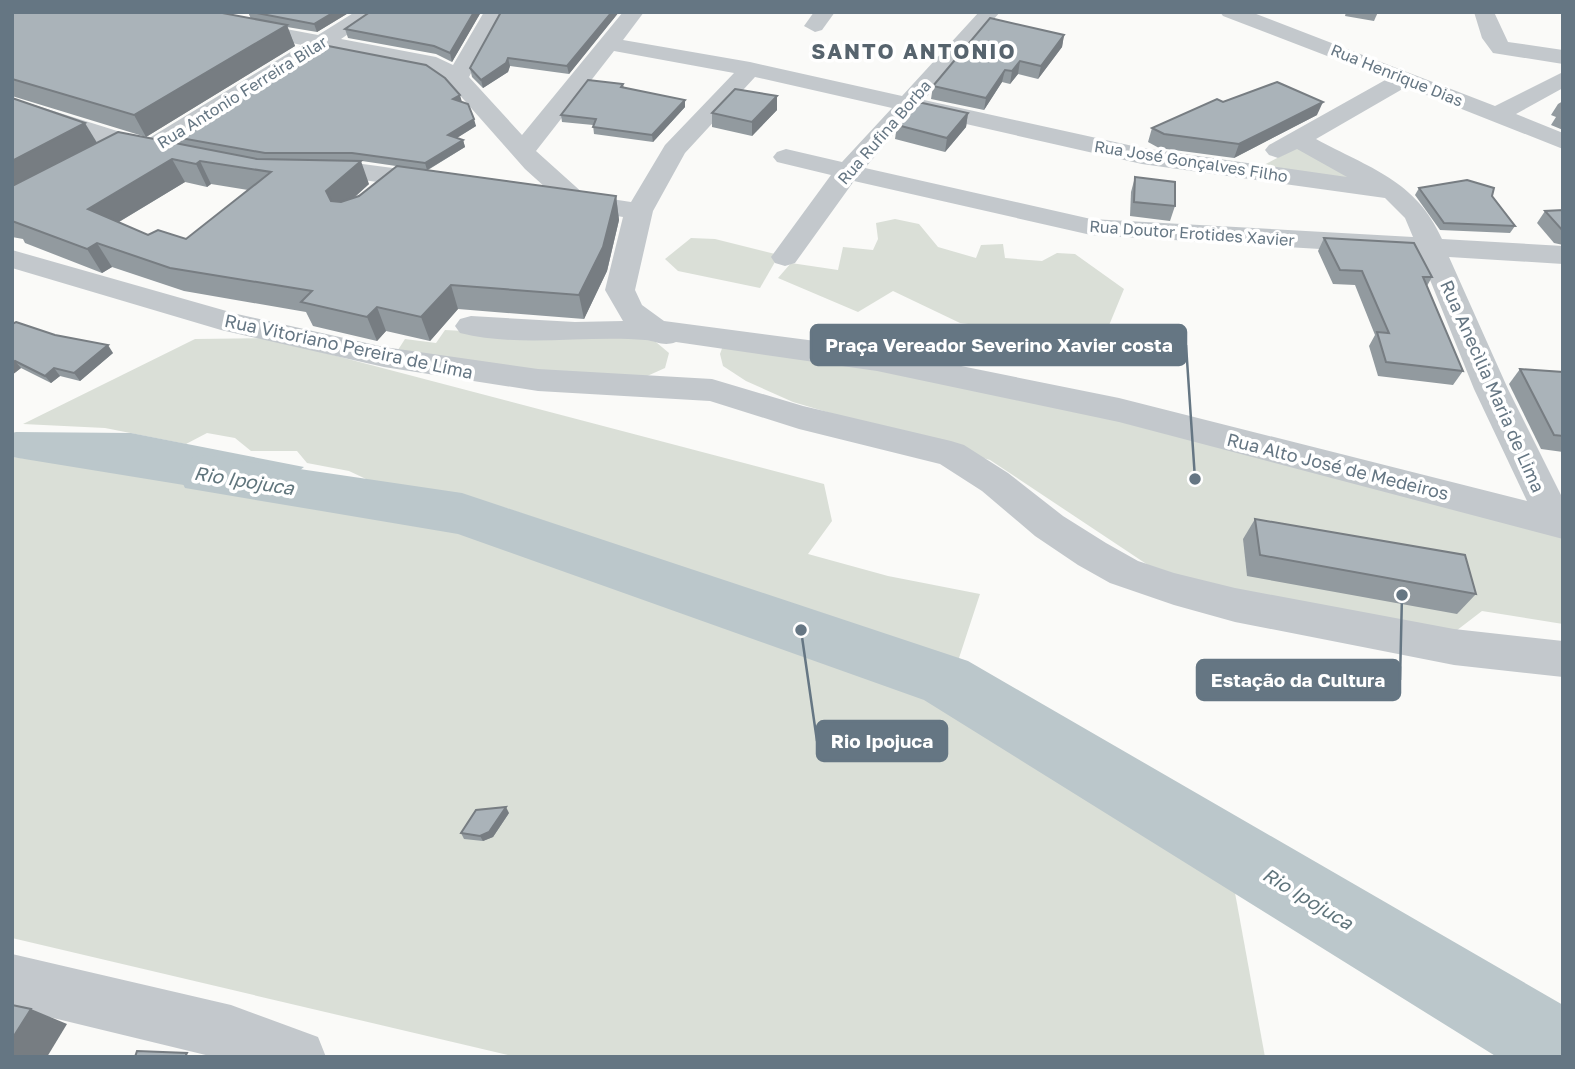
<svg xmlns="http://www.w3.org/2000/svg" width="1575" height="1069" viewBox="0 0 1575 1069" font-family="'Golos Text',sans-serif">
<rect width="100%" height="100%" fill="#fafaf8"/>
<g fill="#dadfd7">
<polygon points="1302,145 1370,181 1260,167"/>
<polygon points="895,219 919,224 938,247 976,258 981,245 1003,244 1005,258 1042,261 1057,253 1075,254 1124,289 1103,340 960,323 893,291 858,312 778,278 791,263 838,270 843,247 873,250 878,239 876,223"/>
<polygon points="691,238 715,239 779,255 760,288 678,271 665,259"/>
<polygon points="445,330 592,338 650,337 669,353 665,368 645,377 500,369 396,353 405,339 436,343"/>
<polygon points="268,338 824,484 832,521 808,554 888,576 980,594 958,661 506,508 381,486 349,471 307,463 297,451 251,451 235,438 207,433 186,444 105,428 23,424 195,339"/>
<polygon points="725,340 1130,416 1563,531 1563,624 1482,611 1452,634 1163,575 990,460 793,402 746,381 723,366 720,354"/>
<polygon points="12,457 365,499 801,630 1227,849 1265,1057 516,1057 12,938"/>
</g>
<polygon fill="#bbc7cb" points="16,432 131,433 304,467 264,498 12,457 12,433"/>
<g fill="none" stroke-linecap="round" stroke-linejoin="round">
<polygon fill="#bbc7cb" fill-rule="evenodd" points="204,455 462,493 968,661 1563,1005 1563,1057 1497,1057 924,700 458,534 185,488 178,474 185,460"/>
<g fill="#c3c8cc" fill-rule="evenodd">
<path d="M151 12H195L318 35 355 12H380L341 39 436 57 453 65 484 12H504L469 77 522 135 623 12H644L623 40 750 62 902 96 979 12H1000L924 100 1142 148 1347 177 1297 149 1278 158 1269 155 1265 150 1269 145 1387 79 1223 16 1220 12H1251L1495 106 1563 72V88L1516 114 1563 133V149L1406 87 1316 139C1369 168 1416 180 1442 239L1563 246V264L1449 257 1508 389 1563 499V539L1119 422 877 371 676 342C663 347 657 341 645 340 584 335 520 348 460 333L455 326 460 319 471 316 575 322 623 321 605 290 623 217 557 206 553 200 556 197 525 169 449 83 429 69 325 49 168 148 166 155C134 163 47 125 12 113V98L146 140 302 45 161 18ZM614 51 734 73 665 145 631 202 585 195 536 151ZM755 77 892 108 842 162 786 149 777 152 773 157 777 162 831 175 771 257 775 263 785 266 795 263 854 181 1091 235 1420 255 1474 389 1527 501 1119 398 877 349 664 321 642 305 635 290 653 211 685 153ZM913 112 1142 164 1385 198 1405 218 1413 237 1091 219 865 168Z"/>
<polygon points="814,12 835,12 822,30 815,32 804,26"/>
<polygon points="1474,12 1494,12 1508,42 1563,50 1563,64 1493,53 1482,38"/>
<polygon points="313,163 355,163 438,174 447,176 451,182 447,188 438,190 355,179 304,177 300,171 304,165"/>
<polygon points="12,250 237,314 384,347 538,369 712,379 803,406 951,441 964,445 1008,473 1063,516 1106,543 1138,561 1174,573 1235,588 1454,629 1563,641 1563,677 1454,665 1235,622 1174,605 1110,583 1078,565 1035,536 982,491 940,464 799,429 710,401 538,391 384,367 221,330 12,268"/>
<polygon points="12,954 231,1005 318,1037 326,1057 214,1057 12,1008"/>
</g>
</g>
<g fill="#929a9f" fill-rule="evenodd">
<polygon points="12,12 251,19 248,12 350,12 317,32 287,27 295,46 146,137 12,96"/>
<polygon points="481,12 452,62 436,54 348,38 345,29"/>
<polygon points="501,12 619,12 569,74 510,66 508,72 483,88 472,77 470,68"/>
<polygon points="1346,12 1378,12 1374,21 1345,16"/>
<polygon points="1064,35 1062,47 1038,79 1018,74 1010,84 1002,82 984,110 931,99 933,86"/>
<polygon points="623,84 624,88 685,100 685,107 653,142 594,134 593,125 562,122 561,115"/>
<path d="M12 98 97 143 179 144 175 137 462 102 476 126 457 138 463 140 465 147 428 170 616 196 619 220 607 271 584 319 458 309 430 341 386 331 377 341 313 326 306 312 184 291 112 267 102 273 25 243 23 239 12 237ZM321 160H355L396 166 359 196 354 198 369 184ZM185 182 207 187 211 184 248 190 186 239 148 235 119 222Z"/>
<polygon points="1563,101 1563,130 1551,125 1556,117 1551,115 1558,104"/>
<polygon points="1223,102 1317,115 1234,158 1159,148 1148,142 1152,128"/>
<polygon points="777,110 752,136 712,127 712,113"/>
<polygon points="968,113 966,127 945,152 895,139 897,125"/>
<polygon points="1135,177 1175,206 1170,221 1130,216 1131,192"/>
<polygon points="1419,188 1515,226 1510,233 1440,230 1415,195"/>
<polygon points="1563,210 1563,245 1554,243 1537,223 1545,211"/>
<polygon points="1324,238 1432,277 1427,286 1463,371 1453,385 1378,376 1369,346 1375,335 1355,285 1333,284 1318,251"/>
<polygon points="12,324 55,335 113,353 80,381 60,376 51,383 21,368 12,375"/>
<polygon points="1520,369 1563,372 1563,452 1541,449 1509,384"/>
<polygon points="1255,519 1476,594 1457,614 1247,576 1243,539"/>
<polygon points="509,813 493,837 483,841 464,839 461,833"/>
</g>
<g fill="#777d82">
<polygon points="334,12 350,12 317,32 314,24"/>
<polygon points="474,12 481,12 452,62 450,53"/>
<polygon points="612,12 619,12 569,74 567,66"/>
<polygon points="287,25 295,46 146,137 134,115"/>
<polygon points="1064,35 1062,47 1038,79 1041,66"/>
<polygon points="508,58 510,66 508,72 483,88 481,80"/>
<polygon points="1020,61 1018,74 1010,84 1012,71"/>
<polygon points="1005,70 1002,82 984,110 986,98"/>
<polygon points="460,95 462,102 453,99"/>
<polygon points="777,96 777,110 752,136 752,122"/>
<polygon points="685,100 685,107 653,142 652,135"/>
<polygon points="1323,102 1317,115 1234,158 1239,144"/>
<polygon points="968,113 966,127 945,152 947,138"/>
<polygon points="474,119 476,126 450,142 448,135"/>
<polygon points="85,123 99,146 12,193 12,161"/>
<polygon points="463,140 465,147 427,170 425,163"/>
<polygon points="172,159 185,182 102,232 88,209"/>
<polygon points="200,161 211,184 207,187 196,164"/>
<polygon points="361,161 369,184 335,214 326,191"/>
<polygon points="616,196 619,220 607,271 584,319 579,295"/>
<polygon points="97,243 112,267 102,273 87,249"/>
<polygon points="451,285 458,309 430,341 421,317"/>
<polygon points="377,307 386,331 377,341 367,317"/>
<polygon points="108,345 113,353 80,381 74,373"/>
<polygon points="15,361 21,368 12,375 12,363"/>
<polygon points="54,368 60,376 51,383 45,376"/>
<polygon points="506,807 509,813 493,837 483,841 480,836"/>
<polygon points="31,1009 67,1024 47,1057 12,1057 12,1039"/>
</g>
<g fill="#aab3b9" stroke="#777d82" stroke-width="2" fill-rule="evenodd">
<polygon points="12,12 217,12 287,25 134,115 12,79"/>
<polygon points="251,12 334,12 314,24"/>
<polygon points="370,12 474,12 450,53 434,46 345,29"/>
<polygon points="501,12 612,12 567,66 508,58 506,63 481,80 470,68"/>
<polygon points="990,18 1064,35 1041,66 1020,61 1012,71 1005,70 986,98 933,86"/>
<polygon points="323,45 426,65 445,78 460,95 453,99 468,104 474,119 448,135 463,140 425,163 352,153 265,153 175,137"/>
<polygon points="588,80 623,84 621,87 685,100 652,135 593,127 596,119 561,115"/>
<polygon points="1277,82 1323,102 1239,144 1164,134 1152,128 1217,99 1223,102"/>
<polygon points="735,89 777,96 752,122 712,113"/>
<polygon points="12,98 85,123 12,161"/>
<polygon points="918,102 968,113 947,138 897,125"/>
<path d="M118 132 257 159 361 161 326 191 331 201 341 202 359 196 397 166 616 196 603 247 579 295 451 285 421 317 377 307 367 317 301 302 312 291 170 268 97 243 87 249 12 221V186ZM172 159 196 164 200 161 271 172 186 239 158 230 148 235 88 209Z"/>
<polygon points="1135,177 1175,182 1175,206 1134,202"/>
<polygon points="1467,180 1494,188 1492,196 1515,226 1444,223 1419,188"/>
<polygon points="1563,210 1563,231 1545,211"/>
<polygon points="1324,238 1414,243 1432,277 1423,277 1463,371 1386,362 1377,332 1389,333 1362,271 1340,270"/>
<polygon points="16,322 55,335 108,345 74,373 54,368 45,376 15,361 12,363 12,324"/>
<polygon points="1520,369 1563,372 1563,436 1554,435"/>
<polygon points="1255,519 1465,555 1476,594 1260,555"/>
<polygon points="506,807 489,832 480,836 461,833 476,810"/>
<polygon points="12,1005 31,1009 12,1039"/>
<polygon points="137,1051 187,1053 185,1057 135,1057"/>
</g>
<g text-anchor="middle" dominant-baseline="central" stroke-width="7" stroke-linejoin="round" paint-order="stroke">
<g font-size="16" fill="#657683" stroke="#fff">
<text transform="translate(1397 75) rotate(22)">Rua Henrique Dias</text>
<text transform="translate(242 92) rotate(-32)">Rua Antonio Ferreira Bilar</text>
<text transform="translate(884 132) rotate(-49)">Rua Rufina Borba</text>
<text transform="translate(1191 161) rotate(9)">Rua José Gonçalves Filho</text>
<text transform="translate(1192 233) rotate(4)">Rua Doutor Erotides Xavier</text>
</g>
<g font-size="18" fill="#657683" stroke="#fff">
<text transform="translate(349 346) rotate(12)">Rua Vitoriano Pereira de Lima</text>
<text transform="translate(1493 386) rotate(66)">Rua Anecìlia Maria de Lima</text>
<text transform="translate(1338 466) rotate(14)">Rua Alto José de Medeiros</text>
</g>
<g font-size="19" font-style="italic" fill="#60757c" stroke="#fff">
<text transform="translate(244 480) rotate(9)">Rio Ipojuca</text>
<text transform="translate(1308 898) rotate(31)">Rio Ipojuca</text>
</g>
<g font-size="21" font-weight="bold" letter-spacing="2" fill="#57646e" stroke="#fff">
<text x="914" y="51">SANTO ANTONIO</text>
</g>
</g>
<path fill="none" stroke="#657683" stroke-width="2.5" d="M1195 479L1186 345M1402 595L1400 680M801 630L817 741"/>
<g fill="#657683" stroke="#fff" stroke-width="2.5">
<circle cx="1195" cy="479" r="7"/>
<circle cx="1402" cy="595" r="7"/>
<circle cx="801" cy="630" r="7"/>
</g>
<g fill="#657683" stroke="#657683" stroke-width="2.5">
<rect x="811" y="325" width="375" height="40" rx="7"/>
<rect x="1197" y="660" width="203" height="40" rx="7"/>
<rect x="817" y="721" width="130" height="40" rx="7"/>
</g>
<g font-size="19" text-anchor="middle" font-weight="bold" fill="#fff">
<text x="999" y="352">Praça Vereador Severino Xavier costa</text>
<text x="1298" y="687">Estação da Cultura</text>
<text x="882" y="748">Rio Ipojuca</text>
</g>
<rect width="1575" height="1069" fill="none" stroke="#657683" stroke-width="28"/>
</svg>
